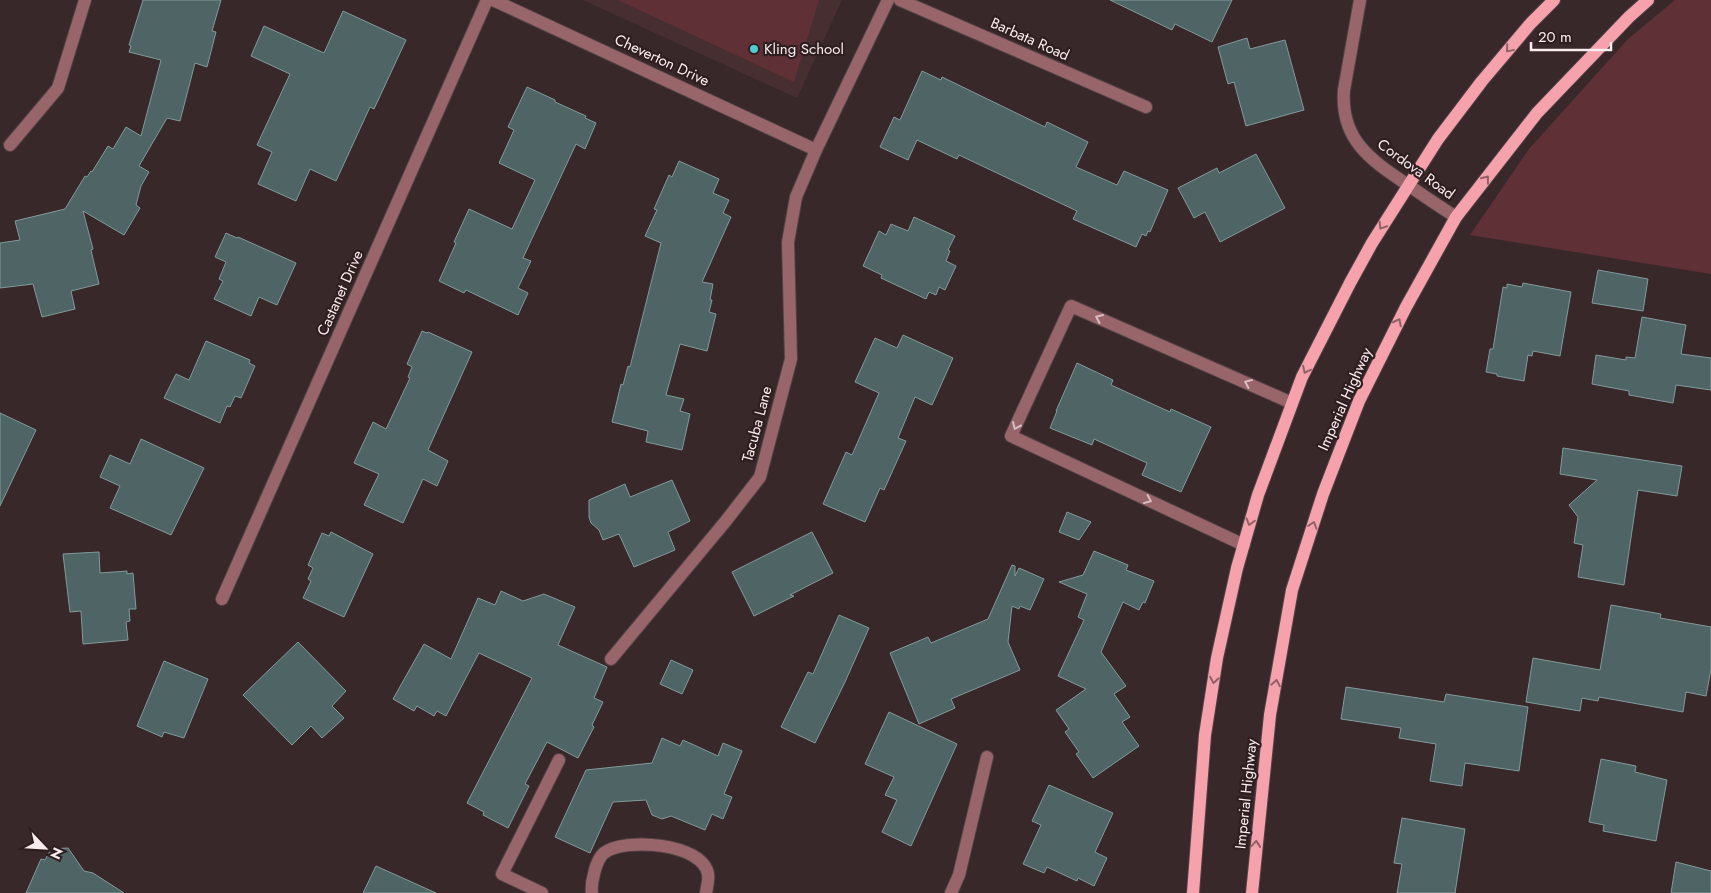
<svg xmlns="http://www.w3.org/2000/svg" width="1711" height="893" viewBox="0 0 1711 893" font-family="Jost,sans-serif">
<rect width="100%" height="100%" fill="#39282a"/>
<polygon fill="#472e31" points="583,0 842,0 797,98"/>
<g fill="#603037">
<polygon points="618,0 819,0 794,82"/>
<polygon points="1675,0 1711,0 1711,274 1470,235 1529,149 1628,39"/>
</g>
<g fill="#4e6465" stroke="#829a9b">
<polygon points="143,0 221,0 212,31 216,32 207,67 195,63 180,121 167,118 139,166 149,172 141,186 136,205 140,208 124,235 83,211 93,249 91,250 99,284 71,291 75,309 42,317 33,284 0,288 0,243 20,240 15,221 65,209 85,176 87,177 91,171 92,172 108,146 113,149 126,127 141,136 161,60 129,52 131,46 129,45"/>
<polygon points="1110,0 1232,0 1212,42 1175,24 1172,30"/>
<polygon points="343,11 406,40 374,109 370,107 336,181 310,169 296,201 258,184 272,152 257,145 290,74 251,56 264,26 324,53"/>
<polygon points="1247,38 1250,49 1285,40 1304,110 1246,126 1234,82 1228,84 1218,47"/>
<polygon points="922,71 941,80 942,77 1045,127 1047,122 1088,142 1076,167 1117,185 1124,171 1168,190 1150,232 1148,231 1146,236 1142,234 1136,247 1073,219 1077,211 959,155 957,159 917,140 908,160 880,147 894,117 900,120"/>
<polygon points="527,87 555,100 555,102 586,116 585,118 596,123 585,149 576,144 523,258 531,261 518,288 528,293 518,315 466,290 464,293 439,281 456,243 454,242 469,209 512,229 535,180 499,163 514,130 508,127"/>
<polygon points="1256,154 1285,208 1220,242 1205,212 1194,218 1178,188 1217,168 1219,173"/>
<polygon points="679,161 719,179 713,193 729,200 723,213 731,217 702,282 713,284 710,300 712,300 709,312 716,314 707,351 680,344 666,395 684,399 680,411 690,414 682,450 646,442 648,431 612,422 621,384 623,385 628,366 630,367 661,243 645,236 657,210 654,209 669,175 672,177"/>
<polygon points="914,217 955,236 948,250 950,251 946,261 956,266 945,290 939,287 936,295 929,292 926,299 881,278 882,275 863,266 879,231 886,235 891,224 908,231"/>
<polygon points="226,233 237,238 238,237 296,263 277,305 259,297 251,316 214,299 223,281 219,279 226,262 215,257"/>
<polygon points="1598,270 1648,279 1643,311 1592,303"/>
<polygon points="1523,283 1571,292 1560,356 1533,351 1532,356 1528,355 1524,381 1497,376 1497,374 1486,372 1490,349 1493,349 1503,287 1507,288 1507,284 1522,287"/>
<polygon points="1642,317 1686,325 1681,354 1711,358 1711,390 1676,385 1673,403 1629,395 1629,391 1592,384 1596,355 1626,360 1626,357 1635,358"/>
<polygon points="422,331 427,333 428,332 472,352 428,450 448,461 437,486 423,479 403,523 364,505 379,474 354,463 373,422 386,429 410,378 408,377 412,367 407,364"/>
<polygon points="903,335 953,358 932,405 915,397 898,438 906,441 884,490 880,488 865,522 823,504 846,452 852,455 879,393 855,382 875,338 897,348"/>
<polygon points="206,341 250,360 249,363 255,366 241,398 235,396 230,407 227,406 220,423 164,398 176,374 189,380"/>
<polygon points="1077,363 1113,380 1111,385 1170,412 1171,409 1211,427 1181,492 1142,475 1147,463 1094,439 1092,445 1050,428 1057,411 1056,411"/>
<polygon points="0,413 36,430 0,506"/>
<polygon points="141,439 204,468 171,535 110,508 120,486 100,477 110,455 130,464"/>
<polygon points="1563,448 1682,466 1677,496 1638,490 1624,585 1578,577 1583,545 1574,543 1578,517 1569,505 1597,480 1560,474"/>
<polygon points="672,480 690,521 668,532 675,550 634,567 619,534 603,540 599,530 591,523 589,517 589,500 625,484 630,497"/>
<polygon points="1067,512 1091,522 1079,540 1059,532"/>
<polygon points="331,532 373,554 344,617 303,598 311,581 308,579 313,568 308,565 322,533 329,536"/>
<polygon points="812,532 833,573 790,595 794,596 754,616 732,572"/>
<polygon points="1094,551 1128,565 1126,570 1154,581 1145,603 1143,602 1139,610 1123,602 1101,652 1126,686 1114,694 1130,717 1122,722 1139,746 1093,778 1076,754 1079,752 1065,732 1069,729 1056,710 1086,689 1058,676 1084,620 1078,617 1087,594 1059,582 1083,575"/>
<polygon points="99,552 100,573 127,571 127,574 133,573 136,609 129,609 130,621 126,622 128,640 83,644 81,611 70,612 63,554"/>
<polygon points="1012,565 1015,566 1015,576 1019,568 1044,579 1030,610 1020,606 1019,609 1012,606 1008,642 1020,670 951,699 955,708 919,724 890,653 928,637 931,643 988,619"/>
<polygon points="501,591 523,601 544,594 575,607 558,645 607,667 594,698 603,702 592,725 594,727 578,758 547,742 525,784 529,786 508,828 483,815 484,812 467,803 532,678 479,653 446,716 437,711 434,716 417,706 414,711 393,699 424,644 451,659 478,598 495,605"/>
<polygon points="1611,605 1661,614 1660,618 1711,627 1711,669 1706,696 1686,692 1683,712 1599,697 1598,701 1582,698 1580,711 1526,702 1533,658 1600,670"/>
<polygon points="839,615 869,628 845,682 815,743 781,727 808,672 813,674"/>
<polygon points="298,642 346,691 332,706 344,718 322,738 311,726 292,745 243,695"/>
<polygon points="671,660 693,670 682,694 660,684"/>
<polygon points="164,661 208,679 184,738 164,732 162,737 137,726"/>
<polygon points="1346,687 1444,702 1446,694 1528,707 1519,771 1465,763 1462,786 1430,781 1436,744 1399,738 1401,728 1341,719"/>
<polygon points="889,712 957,744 911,846 882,832 897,800 885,795 894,777 865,764"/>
<polygon points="662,738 680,746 683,740 718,756 723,743 742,751 724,794 732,797 723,819 712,814 705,830 671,816 662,819 652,815 646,800 613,802 590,853 555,837 586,770 652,763"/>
<polygon points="1601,759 1636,766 1635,772 1667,780 1656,841 1603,831 1604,825 1589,822"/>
<polygon points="1049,785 1113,813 1095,852 1107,858 1094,886 1078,878 1077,881 1047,867 1044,873 1023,864 1041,825 1032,821"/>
<polygon points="1402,818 1465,829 1455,893 1397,893 1402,864 1394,863"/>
<polygon points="68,848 84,871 93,873 124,893 26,893 41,859 45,860 51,849"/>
<polygon points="1676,862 1711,871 1711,893 1671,893"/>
<polygon points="376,866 436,893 363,893"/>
</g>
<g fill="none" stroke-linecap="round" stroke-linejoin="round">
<g stroke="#544345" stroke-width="14">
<g id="minor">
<polyline points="493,0 816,150"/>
<polyline points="900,0 1146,107"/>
<path d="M1360 0 1344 90C1340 140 1371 160 1408 185 1424 196 1440 207 1456 217"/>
<polyline points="10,145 58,88 85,0"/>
<polyline points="1244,545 1011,436 1071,306 1292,403"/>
<polyline points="222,599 487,0"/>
<polyline points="611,659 725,522 760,477 791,359 788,242 796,197 816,150 888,0"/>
<polyline points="542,893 502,874 559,760"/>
<path d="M592 893C591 886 592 881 594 874 595 868 599 857 604 853 624 837 703 843 708 874 709 879 707 887 706 893"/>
<polyline points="951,893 959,875 987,757"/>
</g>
</g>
<g stroke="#544345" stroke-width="14">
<g id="major">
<polyline points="1193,893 1205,735 1217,658 1237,568 1258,495 1302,377 1350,283 1372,243 1438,139 1482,81 1531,23 1554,0"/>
<polyline points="1252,893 1270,715 1292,590 1323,494 1359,401 1406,307 1456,217 1537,113 1629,17 1648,0"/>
</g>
</g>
<use href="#minor" stroke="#98656b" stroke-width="12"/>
<use href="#major" stroke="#f5a2ad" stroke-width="12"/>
</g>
<defs><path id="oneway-chevron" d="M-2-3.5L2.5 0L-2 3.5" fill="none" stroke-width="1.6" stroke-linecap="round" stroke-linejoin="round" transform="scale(1.25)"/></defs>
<g stroke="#926066">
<use href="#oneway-chevron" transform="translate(1509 49) rotate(130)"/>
<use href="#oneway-chevron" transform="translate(1486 179) rotate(-52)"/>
<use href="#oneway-chevron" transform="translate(1382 226) rotate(122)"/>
<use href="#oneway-chevron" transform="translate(1398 322) rotate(-63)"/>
<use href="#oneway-chevron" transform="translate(1306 370) rotate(116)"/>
<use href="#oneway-chevron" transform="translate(1250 522) rotate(106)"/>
<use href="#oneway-chevron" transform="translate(1313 525) rotate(-72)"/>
<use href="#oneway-chevron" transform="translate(1214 680) rotate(99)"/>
<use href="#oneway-chevron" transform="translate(1276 683) rotate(-80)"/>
<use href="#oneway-chevron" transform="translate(1256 844) rotate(-85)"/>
</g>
<g stroke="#d7bdc0">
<use href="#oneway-chevron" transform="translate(1099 318) rotate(-156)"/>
<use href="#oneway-chevron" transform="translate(1248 383) rotate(-156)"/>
<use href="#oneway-chevron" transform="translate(1016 426) rotate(114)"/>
<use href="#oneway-chevron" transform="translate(1148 500) rotate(25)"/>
</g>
<circle fill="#51ccd3" stroke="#2f1e20" stroke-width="2" cx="754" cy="49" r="5"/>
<g text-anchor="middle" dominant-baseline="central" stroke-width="4.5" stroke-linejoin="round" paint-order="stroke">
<g font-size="15" fill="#f9ecee" stroke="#2f1e20">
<text transform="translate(1030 39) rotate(24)">Barbata Road</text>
<text transform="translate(662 60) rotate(25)">Cheverton Drive</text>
<text transform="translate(1416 169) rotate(36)">Cordova Road</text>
<text transform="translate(340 293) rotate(-66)">Castanet Drive</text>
<text transform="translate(1345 399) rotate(-66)">Imperial Highway</text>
<text transform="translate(757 424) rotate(-75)">Tacuba Lane</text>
<text transform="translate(1246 794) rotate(-84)">Imperial Highway</text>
</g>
<g font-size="15" fill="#f9ecee" stroke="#2f1e20" text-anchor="start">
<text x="764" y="49">Kling School</text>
</g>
</g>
<g transform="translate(45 848) rotate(115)" stroke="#2f1e20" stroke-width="4" paint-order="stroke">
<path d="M0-4L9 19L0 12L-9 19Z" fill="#f9ecee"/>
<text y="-8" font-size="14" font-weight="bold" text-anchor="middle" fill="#f9ecee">N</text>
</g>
<path d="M1531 42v8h80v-8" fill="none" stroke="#f9ecee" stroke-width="2.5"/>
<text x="1538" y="42" font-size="15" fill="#f9ecee" stroke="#2f1e20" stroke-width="4" paint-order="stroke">20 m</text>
</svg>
